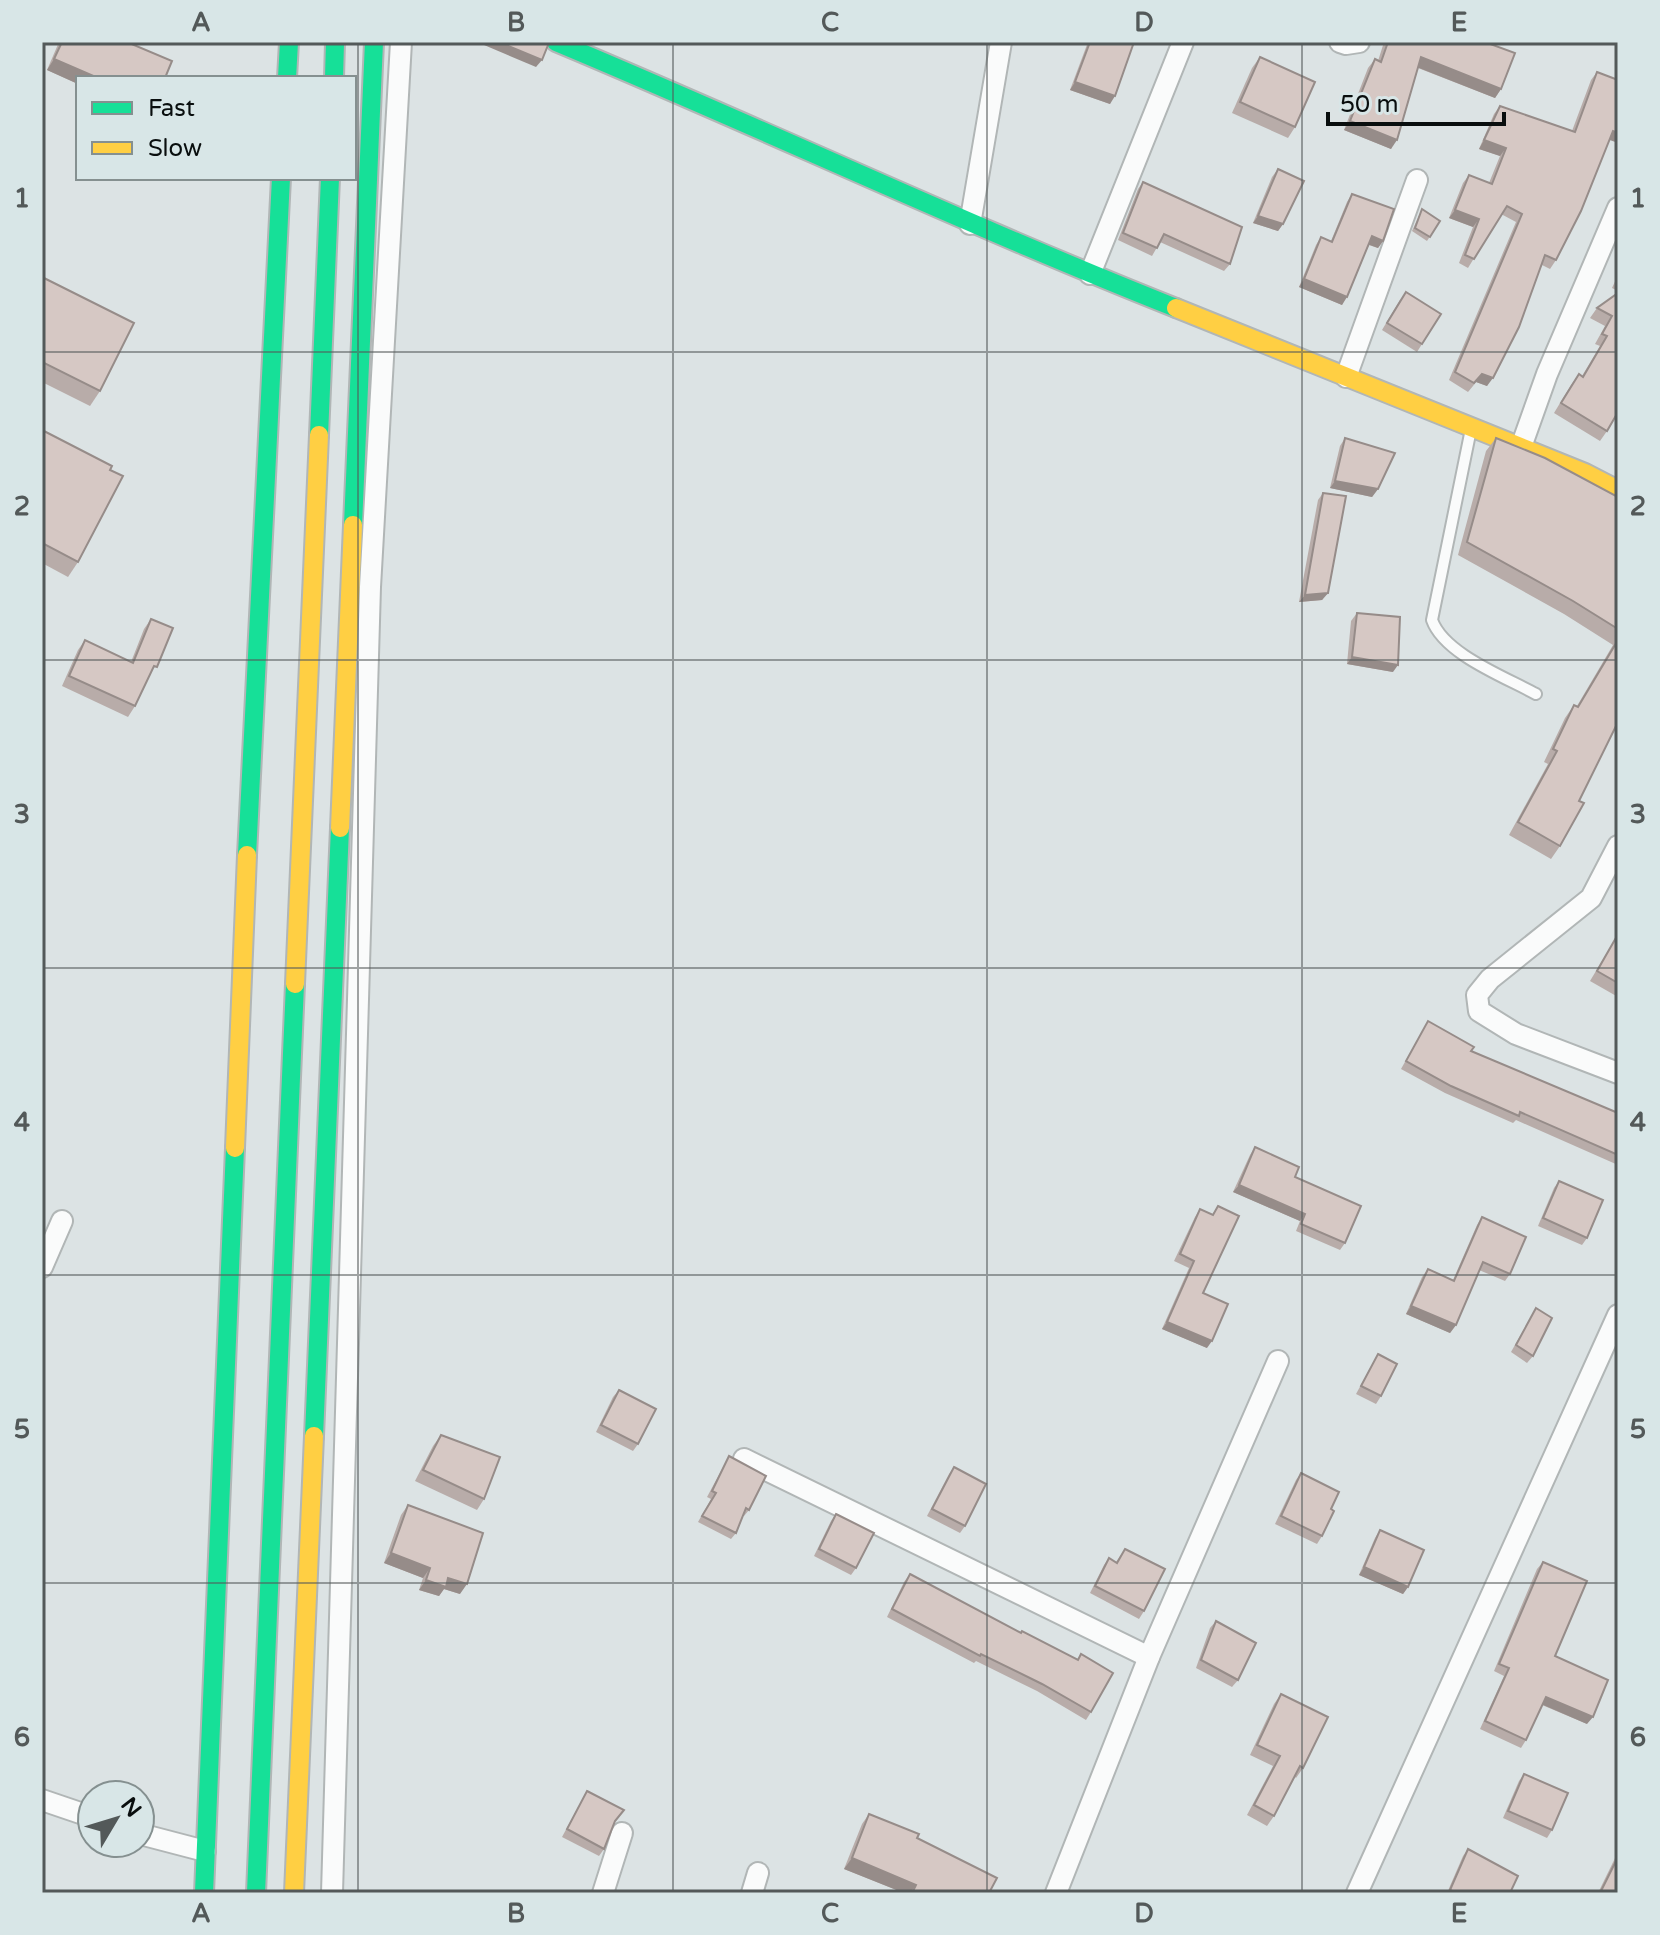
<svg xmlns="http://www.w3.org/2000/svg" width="1660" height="1935" viewBox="0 0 1660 1935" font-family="'Varela Round',sans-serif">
<rect width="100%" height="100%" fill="#dce3e4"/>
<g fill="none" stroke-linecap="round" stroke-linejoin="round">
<g stroke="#b1b6b6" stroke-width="14">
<path id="lane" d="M1471 429 1432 620C1444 654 1505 677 1536 694"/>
</g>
<g stroke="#b1b6b6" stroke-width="24">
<g id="street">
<polyline points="1340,42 1346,44 1359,42"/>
<polyline points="970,224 1001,42"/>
<polyline points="1090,274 1183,42"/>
<polyline points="1346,377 1417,180"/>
<polyline points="1521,447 1547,374 1618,208"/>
<polyline points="1618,846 1591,898 1490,979 1477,995 1479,1011 1516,1034 1618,1073"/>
<polyline points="42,1267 62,1221"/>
<polyline points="744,1459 1149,1657"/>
<polyline points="42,1800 92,1817"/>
<polyline points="140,1834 205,1851"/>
<polyline points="332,1893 370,587 401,42"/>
<polyline points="603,1893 622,1833"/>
<polyline points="752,1893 758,1873"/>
<polyline points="1056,1893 1149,1657 1278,1361"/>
<polyline points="1357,1893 1618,1315"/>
</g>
</g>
<g stroke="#b1b6b6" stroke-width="22">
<g id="fast">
<path d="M556 42C764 129 967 225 1176 308"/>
<polyline points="287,78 289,42"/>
<polyline points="334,78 335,42"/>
<polyline points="319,435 330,178"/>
<polyline points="353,525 374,42"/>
<polyline points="247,855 281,178"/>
<polyline points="314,1436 340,828"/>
<polyline points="204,1893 235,1148"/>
<polyline points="256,1893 295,984"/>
</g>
</g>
<g stroke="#b1b6b6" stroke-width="22">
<g id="slow">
<polyline points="1176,308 1585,473 1618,490"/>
<polyline points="340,828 353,525"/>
<polyline points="295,984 319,435"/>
<polyline points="235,1148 247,855"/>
<polyline points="294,1893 314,1436"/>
</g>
</g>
<use href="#lane" stroke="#fafbfb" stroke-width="10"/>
<use href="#street" stroke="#fafbfb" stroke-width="20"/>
<use href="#fast" stroke="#16e098" stroke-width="18"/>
<use href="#slow" stroke="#ffcf43" stroke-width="18"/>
</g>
<g fill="#b8aca9">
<polygon points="59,42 127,42 78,78 78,84 47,70"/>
<polygon points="1088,42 1134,42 1110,104 1070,90"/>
<polygon points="1384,42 1485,42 1501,89 1495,98 1418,68 1391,149 1344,130 1368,68 1375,59 1378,61"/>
<polygon points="1260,57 1295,127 1288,138 1232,113 1252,68"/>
<polygon points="1597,72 1609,140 1556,260 1550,269 1542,265 1487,386 1476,382 1468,392 1449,380 1516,222 1501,214 1468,268 1459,263 1473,227 1449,218 1463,183 1469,175 1489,183 1500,156 1479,149 1494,114 1500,106 1572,131 1591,80"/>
<polygon points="1278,169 1283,224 1278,231 1253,223 1272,177"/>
<polygon points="1143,182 1230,264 1224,271 1160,242 1152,256 1118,240 1138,189"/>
<polygon points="1352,194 1383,241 1378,248 1369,245 1342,305 1299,287 1316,245 1321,237 1331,241 1347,202"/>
<polygon points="1422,209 1440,221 1427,241 1412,231"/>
<polygon points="1618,275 1618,291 1612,288"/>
<polygon points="42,277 100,391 90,406 42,382"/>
<polygon points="1618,293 1607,431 1600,441 1554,413 1571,385 1579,374 1582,376 1600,346 1595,344 1605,326 1590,318 1597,308"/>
<polygon points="1400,300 1422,344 1417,352 1382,330"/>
<polygon points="42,430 110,470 78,562 68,577 42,563"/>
<polygon points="1345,438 1378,489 1372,497 1330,488 1340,446"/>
<polygon points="1496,438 1618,497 1618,722 1579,801 1560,846 1551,859 1509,835 1548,764 1544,762 1565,718 1574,705 1577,706 1613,645 1564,614 1458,555 1486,451"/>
<polygon points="1323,493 1328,593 1322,600 1299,602 1318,500"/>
<polygon points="1357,613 1393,672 1347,664 1351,621"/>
<polygon points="151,619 150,677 149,677 135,706 128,717 62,686 78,650 85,640 131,662 144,629"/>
<polygon points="1617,936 1618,936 1618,997 1590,981"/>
<polygon points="1428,1021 1471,1051 1618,1113 1618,1165 1516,1120 1513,1123 1445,1093 1401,1069"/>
<polygon points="1255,1147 1295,1177 1345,1243 1340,1250 1296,1231 1300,1221 1233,1192 1250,1155"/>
<polygon points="1559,1181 1587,1238 1582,1245 1538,1226 1554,1188"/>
<polygon points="1218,1206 1203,1293 1207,1348 1162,1329 1189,1268 1174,1261 1195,1217 1200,1209 1212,1215"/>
<polygon points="1482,1217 1510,1274 1505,1281 1479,1270 1456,1325 1450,1333 1406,1314 1422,1277 1428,1269 1453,1280 1477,1225"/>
<polygon points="1536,1308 1533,1356 1527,1363 1511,1352"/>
<polygon points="1378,1354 1381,1396 1376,1404 1356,1394"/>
<polygon points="619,1390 638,1444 633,1451 596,1432 613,1397"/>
<polygon points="441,1435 484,1499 477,1510 415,1481 433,1446"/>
<polygon points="729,1456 749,1510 744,1516 743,1516 736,1533 731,1539 698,1522 711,1499 707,1497"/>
<polygon points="954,1467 965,1526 960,1533 927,1516 949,1474"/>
<polygon points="1301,1473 1331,1509 1322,1536 1317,1544 1275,1524 1296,1480"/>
<polygon points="408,1505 460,1594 444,1589 439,1596 419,1590 423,1578 384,1563 401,1515"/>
<polygon points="836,1514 856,1568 851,1575 814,1556 831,1521"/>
<polygon points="1380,1530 1408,1587 1403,1594 1359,1575 1375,1538"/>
<polygon points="1125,1549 1144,1611 1139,1619 1090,1593 1104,1565 1109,1558 1116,1562"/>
<polygon points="1543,1562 1555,1656 1587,1724 1542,1705 1526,1740 1521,1748 1480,1729 1504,1676 1494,1671 1537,1569"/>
<polygon points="910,1574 1021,1633 1078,1660 1091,1712 1086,1720 1037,1691 976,1661 974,1663 887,1617 904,1582"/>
<polygon points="1216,1621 1238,1680 1232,1687 1196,1668 1210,1628"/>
<polygon points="1281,1694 1303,1768 1296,1778 1295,1777 1274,1816 1267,1826 1247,1815 1273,1766 1250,1755 1274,1704"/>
<polygon points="1524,1774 1552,1830 1547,1838 1503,1818 1519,1781"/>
<polygon points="587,1791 614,1823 604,1849 599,1856 562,1837"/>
<polygon points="869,1814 917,1838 989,1893 904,1893 844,1869 862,1824"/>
<polygon points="1468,1849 1510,1893 1447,1893 1463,1856"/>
<polygon points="1618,1852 1618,1893 1598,1893"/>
</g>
<g fill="#968c89">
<polygon points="477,42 499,42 542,60 536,67"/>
<polygon points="1421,57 1501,89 1495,98 1414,66"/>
<polygon points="54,59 98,78 78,78 78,84 47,70"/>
<polygon points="1075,82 1115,96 1110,104 1070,90"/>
<polygon points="1350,121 1397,140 1391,149 1344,130"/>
<polygon points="1613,131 1618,133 1618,143 1607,139"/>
<polygon points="1484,140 1506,148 1500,156 1479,149"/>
<polygon points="1455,210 1479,219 1473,227 1449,218"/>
<polygon points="1258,216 1283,224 1278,231 1253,223"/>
<polygon points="1372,236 1383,241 1378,248 1367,244"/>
<polygon points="1304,279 1347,297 1342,305 1299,287"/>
<polygon points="1482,374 1493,378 1487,386 1476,382 1468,392"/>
<polygon points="1335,481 1378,489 1372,497 1330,488"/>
<polygon points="1328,593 1322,600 1299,602 1305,595"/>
<polygon points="1352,657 1398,665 1393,672 1347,664"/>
<polygon points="1239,1185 1305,1214 1300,1221 1233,1192"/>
<polygon points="1411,1306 1456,1325 1450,1333 1406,1314"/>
<polygon points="1167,1322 1212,1341 1207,1348 1162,1329"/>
<polygon points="391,1553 430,1568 423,1578 384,1563"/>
<polygon points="1364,1567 1408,1587 1403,1594 1359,1575"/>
<polygon points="448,1578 467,1584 460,1594 444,1589 439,1596 419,1590 426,1580"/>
<polygon points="1546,1697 1593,1717 1587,1724 1541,1704"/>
<polygon points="852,1858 916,1885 910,1893 904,1893 844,1869"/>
</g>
<g fill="#d6c8c4" stroke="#968c89" stroke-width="2">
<polygon points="62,42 127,42 172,61 165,78 98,78 54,59"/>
<polygon points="499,42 547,42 548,45 542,60"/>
<polygon points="1090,42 1134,42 1115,96 1075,82"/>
<polygon points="1388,42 1485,42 1515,53 1501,89 1421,57 1397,140 1350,121 1375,59 1381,62"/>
<polygon points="1260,57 1315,82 1295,127 1240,102"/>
<polygon points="1597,72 1618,80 1618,133 1613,131 1581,211 1556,260 1545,255 1519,327 1493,378 1482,374 1474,383 1455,372 1522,214 1507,206 1474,259 1465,255 1479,219 1455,210 1469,175 1492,184 1506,148 1484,140 1500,106 1575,132"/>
<polygon points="1278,169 1304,181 1283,224 1258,216"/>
<polygon points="1143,182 1242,227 1230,264 1164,234 1157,248 1123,233"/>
<polygon points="1352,194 1394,209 1383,241 1372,236 1347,297 1304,279 1321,237 1332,242"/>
<polygon points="1422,209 1440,221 1430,237 1415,228"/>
<polygon points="42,277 134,323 100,391 42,362"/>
<polygon points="1406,292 1441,314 1422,344 1387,323"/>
<polygon points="1618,293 1618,412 1607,431 1561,403 1579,374 1583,377 1607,336 1602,334 1612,316 1597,308"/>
<polygon points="42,430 112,466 110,470 123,476 78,562 42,543"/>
<polygon points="1345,438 1395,453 1378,489 1335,481"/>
<polygon points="1496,438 1545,458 1618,497 1618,629 1573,601 1467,542"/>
<polygon points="1323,493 1346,496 1328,593 1305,595"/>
<polygon points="1357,613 1400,617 1398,665 1352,657"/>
<polygon points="151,619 173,628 157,667 154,666 135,706 69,676 85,640 133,663"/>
<polygon points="1618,640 1618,722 1579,801 1584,803 1560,846 1518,822 1557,751 1553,749 1574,705 1578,707"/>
<polygon points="1617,936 1618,936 1618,983 1597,971"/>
<polygon points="1428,1021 1474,1047 1471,1051 1618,1113 1618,1155 1520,1112 1519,1116 1451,1086 1406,1061"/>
<polygon points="1255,1147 1299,1167 1295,1177 1361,1206 1345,1243 1301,1224 1305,1214 1239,1185"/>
<polygon points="1559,1181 1603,1200 1587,1238 1543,1218"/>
<polygon points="1218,1206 1239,1216 1203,1293 1228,1304 1212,1341 1167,1322 1194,1261 1180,1254 1200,1209 1213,1215"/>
<polygon points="1482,1217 1526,1237 1510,1274 1483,1262 1456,1325 1411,1306 1428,1269 1454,1281"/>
<polygon points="1536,1308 1552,1318 1533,1356 1516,1345"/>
<polygon points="1378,1354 1397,1364 1381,1396 1361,1386"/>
<polygon points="619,1390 656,1409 638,1444 601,1425"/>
<polygon points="441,1435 500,1457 484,1499 423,1470"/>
<polygon points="729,1456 766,1476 749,1510 746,1508 736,1533 702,1516 716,1493 712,1491"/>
<polygon points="954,1467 986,1484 965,1526 932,1509"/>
<polygon points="1301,1473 1339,1492 1331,1509 1334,1511 1322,1536 1281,1516"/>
<polygon points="408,1505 483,1533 467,1584 448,1578 446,1587 426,1580 430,1568 391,1553"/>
<polygon points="836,1514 874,1533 856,1568 819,1549"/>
<polygon points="1380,1530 1424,1550 1408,1587 1364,1567"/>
<polygon points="1125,1549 1165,1569 1144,1611 1095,1586 1109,1558 1117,1563"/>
<polygon points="1543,1562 1587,1581 1555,1656 1608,1680 1593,1717 1546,1697 1526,1740 1485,1721 1509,1668 1499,1664"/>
<polygon points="910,1574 1021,1633 1022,1631 1078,1660 1081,1654 1113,1673 1091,1712 1042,1684 981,1654 980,1656 892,1609"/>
<polygon points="1216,1621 1256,1643 1238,1680 1201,1660"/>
<polygon points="1281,1694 1328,1717 1303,1768 1300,1766 1274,1816 1254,1805 1280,1756 1257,1745"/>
<polygon points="1524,1774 1568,1793 1552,1830 1508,1811"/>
<polygon points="587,1791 624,1810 615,1821 604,1849 567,1829"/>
<polygon points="869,1814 919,1834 917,1838 997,1878 989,1893 912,1893 916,1885 852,1858"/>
<polygon points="1468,1849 1518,1876 1510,1893 1457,1893 1450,1890"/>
<polygon points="1618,1857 1618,1893 1600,1893"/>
</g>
<path fill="none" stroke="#535959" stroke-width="2" stroke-opacity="0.55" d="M358 42V1893M673 42V1893M987 42V1893M1302 42V1893M42 352H1618M42 660H1618M42 968H1618M42 1275H1618M42 1583H1618"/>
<rect width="1660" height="1935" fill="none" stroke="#d8e6e7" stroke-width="88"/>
<rect x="76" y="76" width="280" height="104" fill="#d8e6e7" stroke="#859090" stroke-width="2"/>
<rect x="92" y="102" width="40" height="12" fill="#16e098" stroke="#859090" stroke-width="2"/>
<text x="148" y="116" font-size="24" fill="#090e0e">Fast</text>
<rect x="92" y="142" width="40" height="12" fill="#ffcf43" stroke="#859090" stroke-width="2"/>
<text x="148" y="156" font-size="24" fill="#090e0e">Slow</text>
<g transform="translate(116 1819) rotate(52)"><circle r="38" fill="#d8e6e7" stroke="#859090" stroke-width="2"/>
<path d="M0-6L14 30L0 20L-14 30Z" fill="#535959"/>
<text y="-12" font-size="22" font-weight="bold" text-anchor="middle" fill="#090e0e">N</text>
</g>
<path d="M1328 112v12h176v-12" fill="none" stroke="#090e0e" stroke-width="4"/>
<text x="1340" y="112" font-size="24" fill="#090e0e" stroke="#d8e6e7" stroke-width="6" paint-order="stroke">50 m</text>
<rect x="44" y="44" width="1572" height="1847" fill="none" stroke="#535959" stroke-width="3"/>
<g font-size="26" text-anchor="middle" font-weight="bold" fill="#535959">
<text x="201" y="31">A</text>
<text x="516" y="31">B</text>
<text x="830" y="31">C</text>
<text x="1144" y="31">D</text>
<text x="1459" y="31">E</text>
<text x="22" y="207">1</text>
<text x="1638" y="207">1</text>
<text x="22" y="515">2</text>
<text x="1638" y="515">2</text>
<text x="22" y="823">3</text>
<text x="1638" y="823">3</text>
<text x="22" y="1131">4</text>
<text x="1638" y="1131">4</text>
<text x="22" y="1438">5</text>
<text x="1638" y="1438">5</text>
<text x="22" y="1746">6</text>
<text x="1638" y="1746">6</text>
<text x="201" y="1922">A</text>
<text x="516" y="1922">B</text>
<text x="830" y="1922">C</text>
<text x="1144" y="1922">D</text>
<text x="1459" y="1922">E</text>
</g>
</svg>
